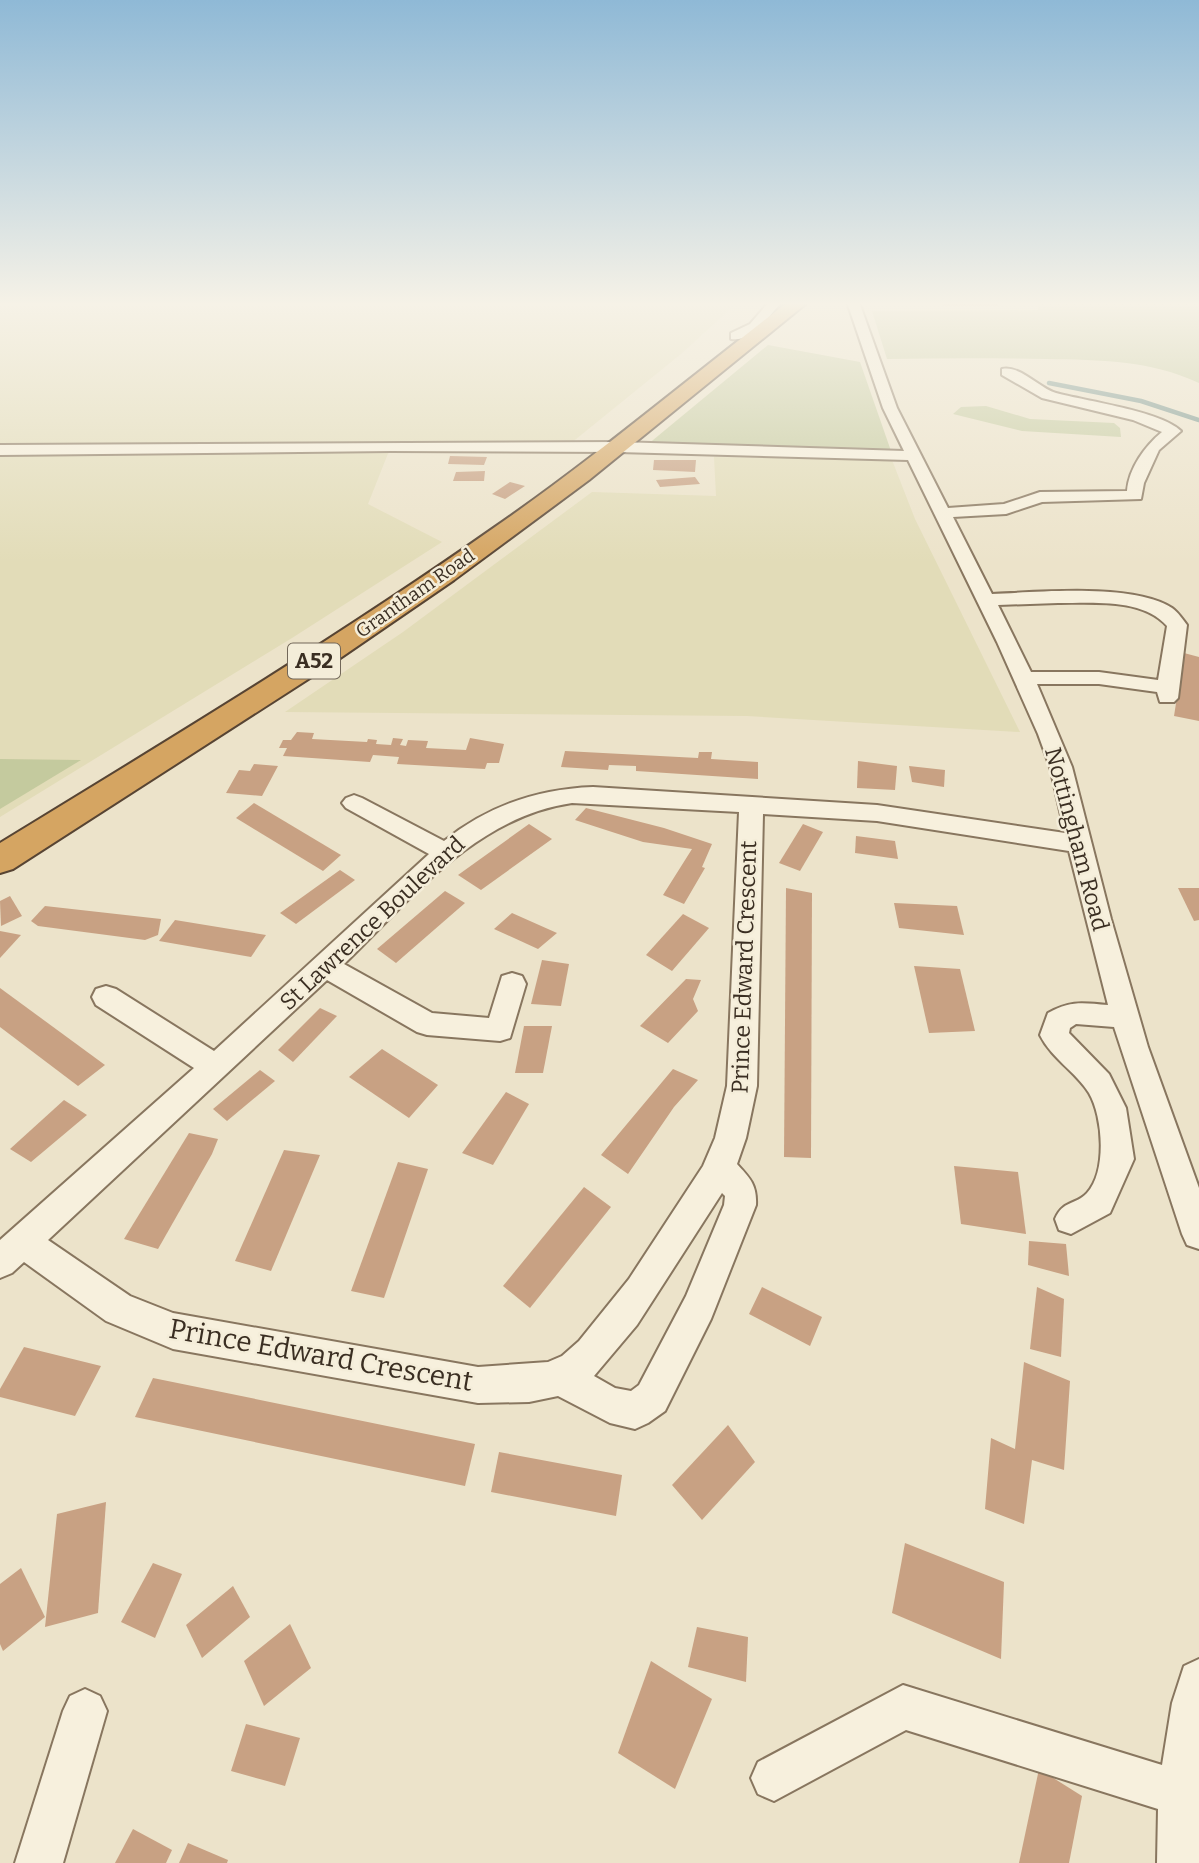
<svg xmlns="http://www.w3.org/2000/svg" width="1199" height="1863" viewBox="0 0 1199 1863" font-family="Bitter,serif">
<rect width="100%" height="100%" fill="#ece3ca"/>
<g fill="#e2dcb8">
<polygon points="0,302 738,302 681,354 565,448 391,446 368,504 442,542 292,638 0,817"/>
<polygon points="714,457 892,460 915,519 1020,732 747,716 285,712 403,632 592,492 716,496"/>
</g>
<g fill="#c4ca9e">
<path d="M1038 302H1199V383C1150 360 1100 360 1047 359 994 358 940 358 887 359L872 311 1038 310Z"/>
<polygon points="768,345 860,362 891,451 663,448 647,445"/>
<polygon points="986,406 1030,419 1114,423 1120,428 1121,437 1022,431 953,414 961,407"/>
<polygon points="0,759 81,760 0,809"/>
</g>
<g fill="none" stroke-linecap="round" stroke-linejoin="round">
<polyline stroke="#719089" stroke-width="4.5" points="1049,383 1141,401 1199,420"/>
</g>
<g fill="#c8a183">
<polygon points="939,302 996,302 999,306 942,306"/>
<polygon points="450,456 487,457 484,465 448,464"/>
<polygon points="654,460 696,460 695,472 653,470"/>
<polygon points="485,471 484,481 453,481 456,472"/>
<polygon points="695,477 700,484 660,487 656,480"/>
<polygon points="510,482 525,486 505,499 492,494"/>
<polygon points="1184,653 1199,657 1199,721 1174,716"/>
<polygon points="297,732 314,733 312,739 367,742 368,739 377,740 376,744 391,745 393,738 403,739 400,745 406,746 408,740 428,741 426,748 466,750 470,738 504,744 499,763 487,763 485,769 397,764 399,757 373,755 370,762 283,756 287,748 279,748 283,740 291,740"/>
<polygon points="565,751 698,758 699,752 712,752 711,759 758,762 758,779 636,771 636,766 609,765 608,770 561,767"/>
<polygon points="858,761 897,766 895,790 857,788"/>
<polygon points="254,764 278,766 262,796 226,793 239,770 250,771"/>
<polygon points="909,766 945,770 944,787 912,782"/>
<polygon points="254,803 341,855 323,871 236,818"/>
<polygon points="586,808 664,828 712,844 702,867 705,868 684,904 663,895 692,849 643,842 575,820"/>
<polygon points="529,824 552,839 481,890 458,875"/>
<polygon points="803,824 823,832 800,871 779,863"/>
<polygon points="856,836 895,841 898,859 855,853"/>
<polygon points="340,870 355,880 296,924 280,913"/>
<polygon points="786,888 812,893 811,1158 784,1157"/>
<polygon points="1178,888 1199,888 1199,920 1194,921"/>
<polygon points="445,891 465,903 396,963 377,949"/>
<polygon points="10,896 22,916 1,926 0,901"/>
<polygon points="894,903 957,906 964,935 899,928"/>
<polygon points="45,906 161,919 158,935 145,940 38,926 31,921"/>
<polygon points="512,913 557,933 538,949 494,929"/>
<polygon points="683,914 709,928 672,971 646,955"/>
<polygon points="175,920 266,935 251,957 159,941"/>
<polygon points="0,931 21,935 0,958"/>
<polygon points="542,960 569,964 561,1006 531,1004"/>
<polygon points="914,966 960,969 975,1031 929,1033"/>
<polygon points="686,979 701,980 693,999 698,1011 668,1043 640,1026"/>
<polygon points="0,988 105,1065 78,1086 0,1027"/>
<polygon points="320,1008 337,1016 293,1062 278,1050"/>
<polygon points="524,1026 552,1026 543,1073 515,1073"/>
<polygon points="382,1049 438,1085 409,1118 349,1077"/>
<polygon points="673,1069 698,1080 674,1107 628,1174 601,1155"/>
<polygon points="260,1070 275,1081 227,1121 213,1109"/>
<polygon points="506,1092 529,1104 493,1165 462,1153"/>
<polygon points="64,1100 87,1115 31,1162 10,1149"/>
<polygon points="189,1133 218,1139 212,1154 158,1249 124,1239"/>
<polygon points="284,1150 320,1155 271,1271 235,1261"/>
<polygon points="398,1162 428,1169 384,1298 351,1291"/>
<polygon points="954,1166 1018,1172 1026,1234 961,1224"/>
<polygon points="584,1187 611,1207 530,1308 503,1286"/>
<polygon points="1029,1241 1066,1244 1069,1276 1028,1265"/>
<polygon points="762,1287 822,1317 810,1346 749,1314"/>
<polygon points="1037,1287 1064,1299 1061,1357 1030,1349"/>
<polygon points="24,1347 101,1366 75,1416 0,1397 0,1389"/>
<polygon points="1024,1362 1070,1381 1064,1470 1032,1460 1024,1524 985,1509 991,1438 1015,1449"/>
<polygon points="153,1378 475,1444 465,1486 135,1417"/>
<polygon points="728,1425 755,1462 702,1520 672,1485"/>
<polygon points="499,1452 622,1475 616,1516 491,1492"/>
<polygon points="106,1502 98,1613 45,1627 57,1514"/>
<polygon points="905,1543 1004,1582 1001,1659 892,1613"/>
<polygon points="153,1563 182,1574 155,1638 121,1622"/>
<polygon points="21,1568 45,1617 3,1651 0,1644 0,1584"/>
<polygon points="233,1586 250,1617 202,1658 186,1625"/>
<polygon points="290,1624 311,1668 264,1706 244,1661"/>
<polygon points="697,1627 748,1637 746,1682 688,1667"/>
<polygon points="651,1661 712,1699 675,1789 618,1753"/>
<polygon points="246,1724 300,1738 285,1786 231,1771"/>
<polygon points="1039,1769 1082,1796 1069,1863 1019,1863"/>
<polygon points="133,1829 172,1850 166,1863 115,1863"/>
<polygon points="188,1843 228,1860 227,1863 179,1863"/>
</g>
<g fill="none" stroke-linecap="round" stroke-linejoin="round">
<g stroke="#88765f" stroke-width="4">
<g id="minor">
<path d="M769 302H781C769 317 753 342 731 339V333L750 324Z"/>
<path d="M847 302H859L897 408 948 508 1004 504 1040 492 1127 491C1129 468 1145 446 1162 432L1133 420 1042 398 1002 375V369C1020 365 1039 388 1056 393 1085 401 1161 411 1181 431L1159 450 1144 483 1141 499 1042 502 1006 514 953 517 992 594C1038 592 1134 583 1172 608 1178 612 1183 620 1187 625L1178 698 1174 702H1160L1157 692 1099 684H1037L1072 767 1111 919 1148 1047 1199 1188V1249L1187 1245 1182 1234 1114 1027 1076 1024 1070 1028 1069 1033 1109 1074 1126 1108 1134 1159 1110 1213 1071 1234 1059 1230 1055 1219C1063 1200 1076 1205 1087 1193 1107 1171 1103 1117 1089 1093 1076 1072 1052 1059 1040 1035L1048 1013C1071 1000 1083 1003 1108 1005L1069 851 877 821 763 814 757 1086 746 1138 737 1164C750 1178 757 1185 756 1205L711 1319 665 1411 648 1423 635 1429 610 1423 558 1396 529 1402 478 1403 173 1349 106 1321 24 1262 12 1273 0 1278V1240L194 1068 96 1005 92 997 96 989 106 986 116 989 214 1051 429 854 346 808 342 803 346 798 354 795 362 798 444 841C488 806 537 789 593 787L877 805 1065 833 1050 767 1038 734 997 642 908 460 618 452 391 451 0 455V445L618 442 904 451 883 408ZM1058 603C1092 603 1143 598 1167 626L1158 680 1099 672H1031L998 605ZM572 803 739 812 727 1086 715 1138 703 1166 629 1279 579 1341 562 1356 548 1362 478 1367 173 1313 130 1296 48 1240 327 980 417 1032 427 1035 500 1041 510 1038 526 984 522 976 512 973 502 976 489 1018 432 1013 344 964C410 900 475 817 572 803ZM722 1193 725 1196 724 1205 686 1296 639 1385 631 1391 615 1388 594 1376 637 1325Z"/>
<polygon points="1199,1659 1199,1863 1157,1863 1158,1809 906,1730 774,1801 758,1794 751,1778 758,1762 903,1685 1162,1765 1172,1703 1184,1666"/>
<polygon points="85,1689 100,1696 107,1711 63,1863 15,1863 63,1711 70,1696"/>
</g>
</g>
<g stroke="#574433" stroke-width="4">
<path id="highway" d="M788 302H808L589 480 454 580 330 665 13 869 0 873V843C167 741 334 640 495 527 596 457 690 377 788 302Z"/>
</g>
<use href="#minor" fill="#f7f0dd" fill-rule="evenodd"/>
<use href="#highway" fill="#d5a562" fill-rule="evenodd"/>
</g>
<linearGradient id="sky" x2="0" y2="1"><stop stop-color="#8fb9d6"/><stop offset="0.54" stop-color="#f6f2e7"/><stop offset="1" stop-color="#f6f2e7" stop-opacity="0"/></linearGradient>
<rect width="1199" height="563" fill="url(#sky)"/>
<g text-anchor="middle" dominant-baseline="central" stroke-width="5" stroke-linejoin="round" paint-order="stroke">
<g font-size="19" fill="#3a2e22" stroke="#f4edd9">
<text transform="translate(415 593) rotate(-35)">Grantham Road</text>
</g>
<rect fill="#f4edd9" stroke="#726759" stroke-width="2" x="288" y="643.5" width="52" height="35" rx="5"/>
<g font-size="21" font-weight="bold" fill="#3a2e22">
<text x="314" y="661">A52</text>
</g>
<g font-size="23" fill="#3a2e22" stroke="#f4edd9">
<text transform="translate(1077 839) rotate(75)">Nottingham Road</text>
<text transform="translate(372 923) rotate(-43)">St Lawrence Boulevard</text>
<text transform="translate(744 967) rotate(-88)">Prince Edward Crescent</text>
</g>
<g font-size="28" fill="#3a2e22" stroke="#f4edd9">
<text transform="translate(321 1355) rotate(10)">Prince Edward Crescent</text>
</g>
</g>
</svg>
